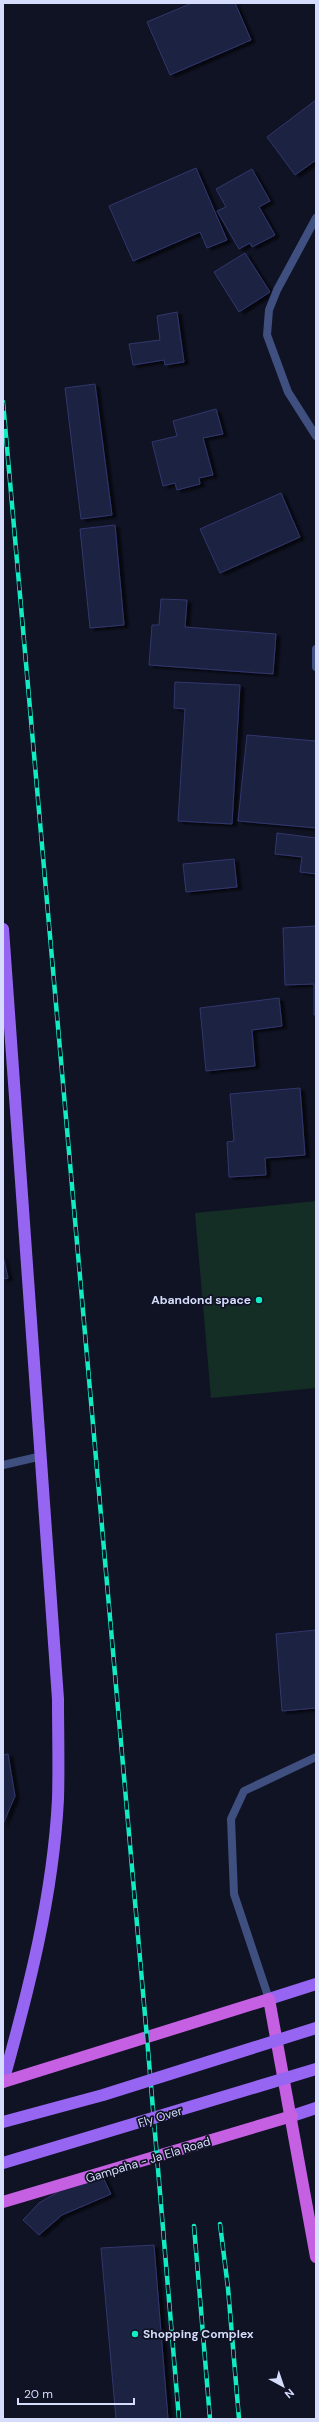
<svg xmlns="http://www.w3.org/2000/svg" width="319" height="2422" viewBox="0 0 319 2422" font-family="'DM Sans',sans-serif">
<defs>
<filter id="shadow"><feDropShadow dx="4.5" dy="2.5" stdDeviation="1" flood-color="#0009"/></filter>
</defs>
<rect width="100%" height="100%" fill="#101324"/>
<polygon fill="#142d25" points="316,1201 316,1388 211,1398 195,1213"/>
<g fill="#1e2143" stroke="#32376d" filter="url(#shadow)">
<polygon points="192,3 235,3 251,40 170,75 147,22"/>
<polygon points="316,100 316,160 295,175 267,137"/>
<polygon points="196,168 227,240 207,248 200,232 133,261 109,206"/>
<polygon points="252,169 270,201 259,207 275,235 252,247 250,243 239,249 217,211 226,207 216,189"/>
<polygon points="245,253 270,292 239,312 214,272"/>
<polygon points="177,312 184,362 165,365 164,360 133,365 129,344 160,340 157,316"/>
<polygon points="95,384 112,515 81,519 65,388"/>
<polygon points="216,409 223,434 203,438 213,475 199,478 200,484 177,490 175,483 163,486 152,442 177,436 173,421"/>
<polygon points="281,493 300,537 220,573 200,529"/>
<polygon points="115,525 124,625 90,628 80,529"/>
<polygon points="161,599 187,600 185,627 276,634 273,674 149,665 152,625 159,625"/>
<polygon points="175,682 240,685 232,824 178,821 185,709 174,708"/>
<polygon points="247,735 316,741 316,828 238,821"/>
<polygon points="277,833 316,838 316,874 300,872 302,857 275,854"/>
<polygon points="234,859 237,887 186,892 183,864"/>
<polygon points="316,926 316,1015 314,1015 314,984 285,985 283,928"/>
<polygon points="279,998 282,1026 252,1030 255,1066 206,1071 200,1008"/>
<polygon points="300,1088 305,1155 265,1158 266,1175 229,1177 227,1142 234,1141 230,1094"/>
<polygon points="3,1256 8,1278 3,1279"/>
<polygon points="316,1630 316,1708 282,1711 276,1634"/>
<polygon points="8,1754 15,1796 3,1824 3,1755"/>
<polygon points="102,2175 111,2194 62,2215 39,2235 23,2220 39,2203 63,2189"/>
<polygon points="154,2245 168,2419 116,2419 101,2248"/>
</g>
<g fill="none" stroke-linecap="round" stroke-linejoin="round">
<g stroke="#3f4f7f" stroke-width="8">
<polyline points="316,218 277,290 269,310 267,335 288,392 316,436"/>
<polyline points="316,649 316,667"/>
<polyline points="269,1999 234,1894 231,1819 244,1791 316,1757"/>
</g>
<polyline stroke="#3f4f7f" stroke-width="8" points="3,1465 42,1456"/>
<g stroke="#9666f3" stroke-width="12">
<path d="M3 929 58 1699C58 1733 59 1766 58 1799 53 1896 29 1989 3 2082"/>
<polyline points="269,1999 316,1984"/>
<polyline points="292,2116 316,2108"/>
</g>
<g stroke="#c460e1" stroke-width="12">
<polyline points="3,2082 269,1999 316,2257"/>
<polyline points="3,2202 292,2116"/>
</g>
<g stroke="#12ecc3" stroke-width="4.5">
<g id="rail">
<polyline points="3,402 147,2038 179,2419"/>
<polyline points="220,2224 228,2288 239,2419"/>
<polyline points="194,2226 210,2419"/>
</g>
</g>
<use href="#rail" stroke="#101324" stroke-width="3" stroke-dasharray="9" stroke-linecap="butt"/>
<g stroke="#9666f3" stroke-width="12">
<polyline points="3,2122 103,2095 316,2028"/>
<polyline points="3,2163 316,2069"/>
</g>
</g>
<g fill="#12ecc3" stroke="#101324" stroke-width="1.5">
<circle cx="259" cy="1300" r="4"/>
<circle cx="135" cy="2334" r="4"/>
</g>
<g text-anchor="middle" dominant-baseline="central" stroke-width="3.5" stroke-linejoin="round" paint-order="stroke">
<g font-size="12" font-weight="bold" fill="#d6ddfc" stroke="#101324" text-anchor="end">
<text x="251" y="1300">Abandond space</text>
<text x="143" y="2334" text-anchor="start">Shopping Complex</text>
</g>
<g font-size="12" fill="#d6ddfc" stroke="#101324">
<text transform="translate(160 2117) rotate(-17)">Fly Over</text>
<text transform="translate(148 2160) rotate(-17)">Gampaha - Ja Ela Road</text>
</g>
</g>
<rect width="319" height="2422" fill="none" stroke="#d6ddfc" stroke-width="8"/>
<g transform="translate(283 2386) rotate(140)" stroke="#101324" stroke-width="3" paint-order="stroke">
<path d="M0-3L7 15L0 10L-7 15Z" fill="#d6ddfc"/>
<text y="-6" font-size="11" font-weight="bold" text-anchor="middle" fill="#d6ddfc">N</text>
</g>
<path d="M18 2398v6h116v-6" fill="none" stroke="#d6ddfc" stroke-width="2"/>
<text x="24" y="2398" font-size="12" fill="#d6ddfc" stroke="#101324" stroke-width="3" paint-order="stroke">20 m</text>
</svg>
